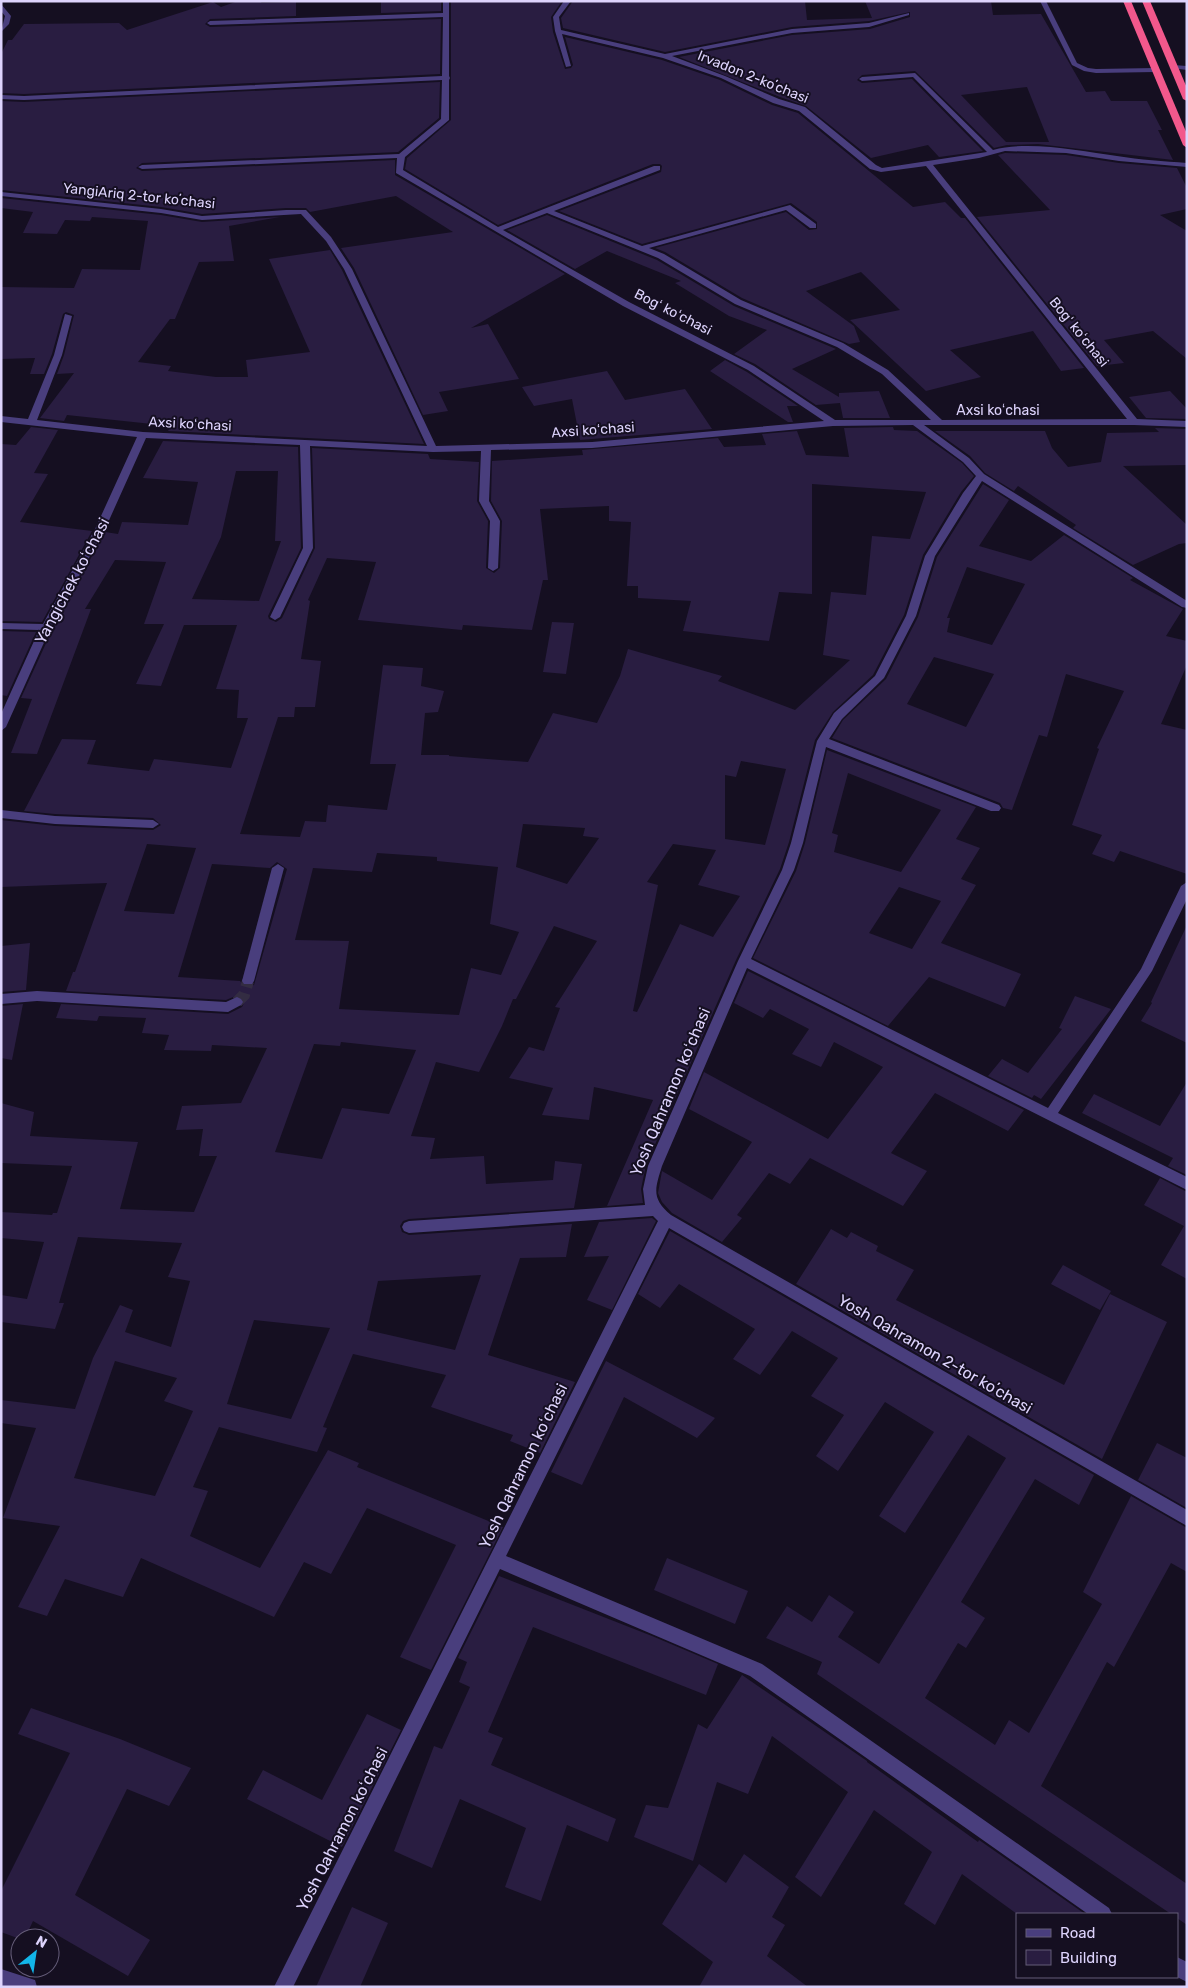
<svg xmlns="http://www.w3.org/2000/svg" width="1188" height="1988" viewBox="0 0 1188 1988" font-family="Rubik,sans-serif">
<rect width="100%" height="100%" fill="#150f21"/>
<g fill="#291d41" fill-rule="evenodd">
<polygon points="238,1 262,1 261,3 296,2 296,16 210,19 205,24 210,27 441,19 440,74 24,94 1,93 1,54 8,40 12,40 24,24 119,23 127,30 213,2 221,7"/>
<polygon points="381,1 441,1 441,11 381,13"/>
<polygon points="451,1 562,1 551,17 553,32 565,69 571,68 573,65 565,37 662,60 720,80 772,105 798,113 913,207 945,202 961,218 965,218 1084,368 1061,371 1033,331 950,350 981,377 926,391 850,320 900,310 861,272 806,291 854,326 860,342 849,344 742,298 665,252 655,248 786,212 809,230 817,229 817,222 791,203 642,244 559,211 661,172 662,166 660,164 653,164 498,225 405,169 407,158 451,120"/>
<path d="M573 1H805L807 20 872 18 865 1H991L993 15 1041 14 1086 92 1105 91 1111 101H1147L1162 130H1158L1173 160 1038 144 1007 145 994 148 915 71 862 75 857 80 862 83 912 79 983 151 939 157 928 145 871 158 806 106 780 97 679 57 792 35 870 29 910 17V12L869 21 792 27 665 52 563 28 561 18ZM1027 87 1049 142H1006L961 95Z"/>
<polygon points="440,82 439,118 398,152 142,163 136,168 142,171 395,160 395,175 565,274 471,328 488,324 519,379 439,392 448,411 423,415 354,268 341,248 453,232 396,196 310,212 306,208 286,208 202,214 161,207 1,190 1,101 24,102"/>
<polygon points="1005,153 1066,155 1119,163 1177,168 1187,188 1187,209 1160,215 1187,231 1187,359 1153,331 1104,340 1124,363 1097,366 977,217 1050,210 998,155"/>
<polygon points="1,198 161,215 202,222 280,217 229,226 234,261 199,262 175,319 170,319 138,362 171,366 168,371 216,377 248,377 246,360 310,352 269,259 330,250 342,270 424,444 168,431 171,426 67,415 64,421 40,418 74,373 57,374 64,355 74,315 66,312 63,314 52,354 44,374 30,374 35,358 1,359 1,287 74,288 82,269 140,270 148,221 92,217 90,221 65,220 57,234 23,233 33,212 1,208"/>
<polygon points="547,215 657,260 734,306 836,349 792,369 839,397 839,393 879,391 890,418 843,418 840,403 816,405 755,364 734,354 767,330 729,316 675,283 681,281 607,251 575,269 507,230"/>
<polygon points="725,360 747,372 798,406 787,406 793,422 788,422 710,371"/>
<polygon points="607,371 625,400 685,389 712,429 580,440 572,399 534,406 522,387"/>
<polygon points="1170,391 1187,409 1187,419 1146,418 1129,397"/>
<polygon points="31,427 58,430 34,473 48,474 20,522 92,531 42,622 1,621 1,444 16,445"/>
<path d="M893 427 894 430 917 431 962 463 974 476 961 492 923 555 904 615 873 675 833 712 815 740 789 842 780 869 736 960 646 1165 641 1189 643 1203 607 1206 653 1100 594 1087 589 1120 542 1115 553 1088 509 1078 529 1047 544 1051 560 1008 555 1007 597 941 554 926 516 999H513L502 1026 479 1072 436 1062 411 1136 435 1138 430 1159 484 1156 486 1184 553 1180 555 1161 582 1164 574 1208 409 1219 403 1221 400 1226 402 1232 409 1235 572 1224 566 1257 520 1258 488 1355 575 1382 540 1453 510 1441 513 1435 431 1407 446 1375 353 1354 323 1427 327 1428 317 1452 219 1427 193 1487 208 1491 190 1536 260 1568 328 1450 359 1463 357 1467 503 1527 431 1670 400 1657 456 1545 367 1508 331 1574 304 1562 274 1617 141 1558 123 1597 65 1579 47 1616 18 1607 60 1526 3 1518 36 1428 1 1423V1400L75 1409 93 1358 120 1305 133 1310 125 1332 171 1347 190 1281 168 1277 182 1243 78 1237 59 1303H64L55 1329 1 1322V1295L27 1299 44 1242 1 1238V1212L52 1215 53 1213H57L72 1166 1 1163V1103L34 1112 30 1136 138 1142 120 1209 194 1212 217 1156H199L203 1129 176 1130 182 1106 241 1103 267 1048 212 1045 211 1051 164 1050 169 1035 142 1033 146 1018 99 1016 97 1021 56 1018 61 1004 228 1014 242 1007 245 1001 238 995 226 1000 66 991 73 972H75L107 883 1 887V820L55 826 153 830 161 825 153 818 55 814 24 811 62 739 96 740 87 764 149 771 154 759 231 768 248 718H237L239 690 216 689 237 625H184L161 686 136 684 164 624H144L166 562 115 560 85 609H91L37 754 11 753 32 699 21 698 53 628 105 532 118 534 122 522 188 525 198 482 143 478 163 441 298 447 301 548 268 616 269 619 276 622 282 618 315 548 312 448 428 454 430 459 479 462 477 501 488 521 486 568 494 573 500 568 502 521 491 501 492 461 583 455 582 450 718 438 724 447 766 445 762 434 797 431 806 455 849 457 844 428ZM236 471H278L275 541H281L259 601 192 599 221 537ZM812 484 926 492 910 539 872 536 866 595 831 592 823 655 850 660 795 710 718 681 722 676 628 649 620 676 597 723 553 713 528 762 449 756V755H421L425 713 438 712 444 691 421 686 423 668 383 665 370 764H396L387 810 328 805 326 822 305 821 300 837 240 834 278 717H294L295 707H315L321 661 301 659 310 601 308 600 327 558 376 562 358 620 462 630 463 625 532 630 543 580H548L540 509 609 506V521L631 522 627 586H638V598L691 601 683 631 769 641 779 592 812 594ZM741 761 786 769 765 845 725 839V775L736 777ZM523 824 585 828 583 836 599 838 567 884 516 867ZM147 844 196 848 174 914 124 911ZM673 844 716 850 698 885 740 896 713 937 680 924 637 1012 633 1011 658 885 647 882ZM377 853 437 857V861L498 867 490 924 519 932 501 975 471 968 459 1015 339 1009 349 941 295 940 313 868 372 872ZM277 862 287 869 254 985 244 986 240 981 178 977 212 864 270 868ZM341 1042 416 1050 389 1114 342 1108 322 1159 275 1152 314 1044 340 1046ZM481 1275 455 1350 367 1330 378 1281ZM254 1320 330 1328 291 1419 227 1404ZM115 1361 177 1378 164 1401 193 1411 155 1496 74 1478Z"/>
<polygon points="1155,428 1187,429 1187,465 1123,466 1187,525 1187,543 1179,544 1133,565 1073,528 1076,525 1018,486 1014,491 985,473 970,456 935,431 1045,431 1052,448 1068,467 1101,462 1107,433 1159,432"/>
<path d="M983 484 1009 500 979 546 1031 561 1064 535 1133 578 1130 580 1183 609 1166 636 1187 641V665L1161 724 1187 730V874L1120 851 1114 862 1092 854 1102 835 1072 825 1099 749 1097 748 1124 691 1066 674 1047 737 1039 735 1012 810 1003 808 1000 803 832 738 843 720 886 679 918 617 937 557ZM967 567 1025 584 992 645 947 632 950 618H947ZM934 657 994 674 966 727 907 704Z"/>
<polygon points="552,622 574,623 566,674 543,672"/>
<polygon points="1,631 36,632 7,696 1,695"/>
<path d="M827 750 976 807 956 839 980 848 961 879 976 885 941 943 1021 974 1005 1007 929 977 888 1026 753 958 796 871 805 843ZM848 773 941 810 901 872 834 852 838 835 832 833ZM899 887 941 901 912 949 869 933Z"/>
<polygon points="1187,925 1187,1043 1141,1021 1152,1003 1151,1002"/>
<polygon points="30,943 26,990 1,992 1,946"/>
<polygon points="748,971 978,1087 1024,1110 1008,1131 935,1093 891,1153 927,1171 903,1206 810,1158 790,1184 769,1173 737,1215 742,1218 722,1242 672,1213 662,1202 658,1193 662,1171 712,1200 752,1142 689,1109 704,1072 828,1139 883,1067 834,1042 821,1067 792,1054 809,1029 770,1009 763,1018 734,1003"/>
<polygon points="1075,996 1111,1009 1041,1099 1034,1095 1032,1098 988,1076 1002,1059 1028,1073 1062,1029 1059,1028"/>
<polygon points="23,1004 12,1060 1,1058 1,1006"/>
<polygon points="1187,1082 1187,1175 1168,1166 1173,1158 1082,1113 1094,1094 1160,1126"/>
<polygon points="1160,1178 1187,1192 1187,1279 1161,1265 1184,1226 1144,1205"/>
<polygon points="652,1218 656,1221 612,1310 587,1300 609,1256 584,1257 599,1222"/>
<polygon points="831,1229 847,1238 851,1232 878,1246 876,1251 914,1270 896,1300 1064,1385 1110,1294 1167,1322 1102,1459 796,1284"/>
<polygon points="670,1231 1094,1475 1079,1505 1035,1479 961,1602 985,1618 966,1648 958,1643 925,1698 995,1745 1009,1720 1029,1733 1102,1604 1083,1592 1131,1496 1187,1528 1187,1572 1171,1563 1114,1667 1107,1662 1041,1786 1187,1884 1187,1925 1177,1918 1177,1914 1171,1914 817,1674 822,1662 766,1638 787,1606 812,1622 829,1595 854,1612 838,1637 879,1664 1006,1458 968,1435 905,1533 879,1516 934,1432 885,1402 838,1471 816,1456 844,1415 811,1396 838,1358 792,1331 760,1375 733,1359 755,1329 679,1284 660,1308 638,1294"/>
<polygon points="1063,1265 1111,1291 1100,1310 1051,1284"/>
<polygon points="606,1361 715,1418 697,1438 624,1397 582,1485 551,1472"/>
<polygon points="1157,1443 1187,1458 1187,1508 1138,1480"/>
<polygon points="667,1558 748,1591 735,1624 654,1590"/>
<polygon points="499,1576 652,1636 718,1664 706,1695 533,1627 488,1732 503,1738 491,1765 616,1819 608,1842 567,1825 541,1901 505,1887 526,1828 460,1799 432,1868 394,1851 434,1746 442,1749 470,1687 459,1682 467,1662 458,1658"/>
<polygon points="742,1675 867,1761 867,1762 978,1842 979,1840 1085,1914 1017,1914 962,1874 935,1925 904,1904 932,1852 874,1810 821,1897 795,1877 848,1792 772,1736 748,1794 717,1782 693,1861 634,1837 646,1805 668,1808 698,1724 707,1729"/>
<polygon points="31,1708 120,1739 191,1768 169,1806 127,1789 75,1895 150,1940 128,1976 33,1921 25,1938 20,1939 1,1932 1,1891 70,1753 18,1734"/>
<polygon points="367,1714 401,1730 342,1847 247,1799 263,1770 322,1800"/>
<polygon points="744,1854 789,1887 772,1917 785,1925 767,1956 808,1987 699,1987 713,1962 662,1924 699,1864 726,1883"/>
<polygon points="352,1907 388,1923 360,1987 316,1987"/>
</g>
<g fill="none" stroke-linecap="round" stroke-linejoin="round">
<polyline stroke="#332c42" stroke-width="12" stroke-dasharray="12 6" stroke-linecap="butt" points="237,1002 244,995 248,981"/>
<g fill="#493e7d" fill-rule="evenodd">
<path d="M443 1H449V76L450 78 449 80V120L405 157 403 170 498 227 654 166H660V170L554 211 642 246 790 205 816 224V228H810L786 210 649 248 664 254 741 300 843 343 888 370 942 420 1127 419 926 166 881 172 870 169 799 111 773 103 721 78 663 58 562 34 571 66 566 67 555 31 553 17 564 1H571L559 17 561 30 665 54 792 29 869 23 909 13V15L869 27 792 33 672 56 725 76 779 99 805 107 876 165 882 168 987 152 913 77 862 81 859 79 862 77 915 73 993 150C1029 140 1080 151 1117 156 1140 160 1164 161 1187 163V167L1119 161 1066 153 1005 151 979 158 933 165 1137 419 1187 421V427L1134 425H924L969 458 984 474 1187 601V608L1182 607 982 481 935 556 916 616 884 678 842 719 829 739 999 805 1001 808 999 811H991L826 747 803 843 794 870 751 959 1048 1108 1141 969 1181 886 1187 882V899L1152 971 1058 1113 1187 1177V1190L747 968 662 1166C655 1189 651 1198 671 1215L1187 1510V1526L669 1228 506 1556 762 1664 1109 1908 1112 1914H1088L750 1676 500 1569 293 1987H274L658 1221 653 1216 409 1233 404 1231 402 1227 404 1223 409 1221 645 1205 643 1189 648 1166 738 961 782 870 791 843 817 741 834 713 875 676 906 616 925 556 963 493 976 476 963 462 913 425 833 426 592 448 491 450 489 501 500 521 498 568 493 571 488 568 490 521 479 501 481 451 433 452 310 446 313 548 280 617 275 620 270 617 303 548 300 445 146 438 106 527 51 627 6 727 1 731V714L39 630 1 629V623L43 624 96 527 137 437 1 422V416L28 419 54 355 65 314 72 316 62 355 37 420 143 432 427 446 344 269 326 241 301 214 202 220 161 213 1 196V192L161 209 202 216 286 210H306L331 237 352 269 436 446 592 442 824 421 748 370 623 306 396 173 397 158 142 169 138 167 142 165 399 154 441 119 442 80 24 100 1 99V95L24 96 442 76 443 17 210 25 207 23 210 21 443 13ZM547 213 658 258 735 304 837 347 882 374 931 420H835L754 366 629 302 503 230Z"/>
<polygon points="1040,1 1046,1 1077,63 1088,68 1096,69 1155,68 1158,70 1155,72 1096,73 1084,71 1072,65"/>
<polygon points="1,4 11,16 9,24 1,32 5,16 1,11"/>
<polygon points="1173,65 1187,66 1187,70 1171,68 1171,66"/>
<polygon points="1,810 55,816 153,820 159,824 153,828 55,824 1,818"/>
<polygon points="278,864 284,868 254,981 252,984 244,984 242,981 272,868"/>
<polygon points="37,991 226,1002 237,997 241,999 243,1002 241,1005 228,1012 37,1001 1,1004 1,994"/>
<polygon points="1177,1957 1187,1962 1187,1982 1177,1977"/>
<polygon points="1,1969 35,1980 37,1987 1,1987"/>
</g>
<g fill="#f2588c" fill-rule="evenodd">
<polygon points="1123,1 1131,1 1187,134 1187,148 1183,145"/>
<polygon points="1142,1 1150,1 1187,88 1187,101 1183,99"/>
</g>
</g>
<g text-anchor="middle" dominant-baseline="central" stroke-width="4" stroke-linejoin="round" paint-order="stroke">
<g font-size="14" fill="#ddd3fc" stroke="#150f21">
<text transform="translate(753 77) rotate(22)">Irvadon 2-koʼchasi</text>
<text transform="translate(139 196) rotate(6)">YangiАriq 2-tor koʼchasi</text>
<text transform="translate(673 312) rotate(27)">Bogʻ koʻchasi</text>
<text transform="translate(1079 332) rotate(51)">Bogʻ koʻchasi</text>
<text x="998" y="410">Axsi koʻchasi</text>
<text transform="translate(190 424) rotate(3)">Axsi koʻchasi</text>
<text transform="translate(593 430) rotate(-4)">Axsi koʻchasi</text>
</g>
<g font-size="16" fill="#ddd3fc" stroke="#150f21">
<text transform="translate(72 581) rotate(-62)">Yangichek koʻchasi</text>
<text transform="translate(670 1092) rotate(-67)">Yosh Qahramon koʻchasi</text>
<text transform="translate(935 1354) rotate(30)">Yosh Qahramon 2-tor koʼchasi</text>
<text transform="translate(523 1466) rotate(-64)">Yosh Qahramon koʻchasi</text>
<text transform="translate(342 1829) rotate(-63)">Yosh Qahramon koʻchasi</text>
</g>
</g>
<rect width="1188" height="1988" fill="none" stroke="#ddd3fc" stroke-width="5"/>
<rect x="1016" y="1913" width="162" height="65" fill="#150f21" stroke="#655d79"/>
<rect x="1026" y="1929" width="25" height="8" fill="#493e7d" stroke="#655d79"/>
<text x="1060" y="1938" font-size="15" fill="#ddd3fc">Road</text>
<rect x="1026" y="1950" width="25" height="15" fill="#291d41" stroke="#655d79"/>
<text x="1060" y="1963" font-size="15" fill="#ddd3fc">Building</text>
<g transform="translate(35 1953) rotate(30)"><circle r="24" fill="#150f21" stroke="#655d79"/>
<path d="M0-4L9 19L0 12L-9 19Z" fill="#12b5e9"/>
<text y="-8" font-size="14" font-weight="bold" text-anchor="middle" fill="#ddd3fc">N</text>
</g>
</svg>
